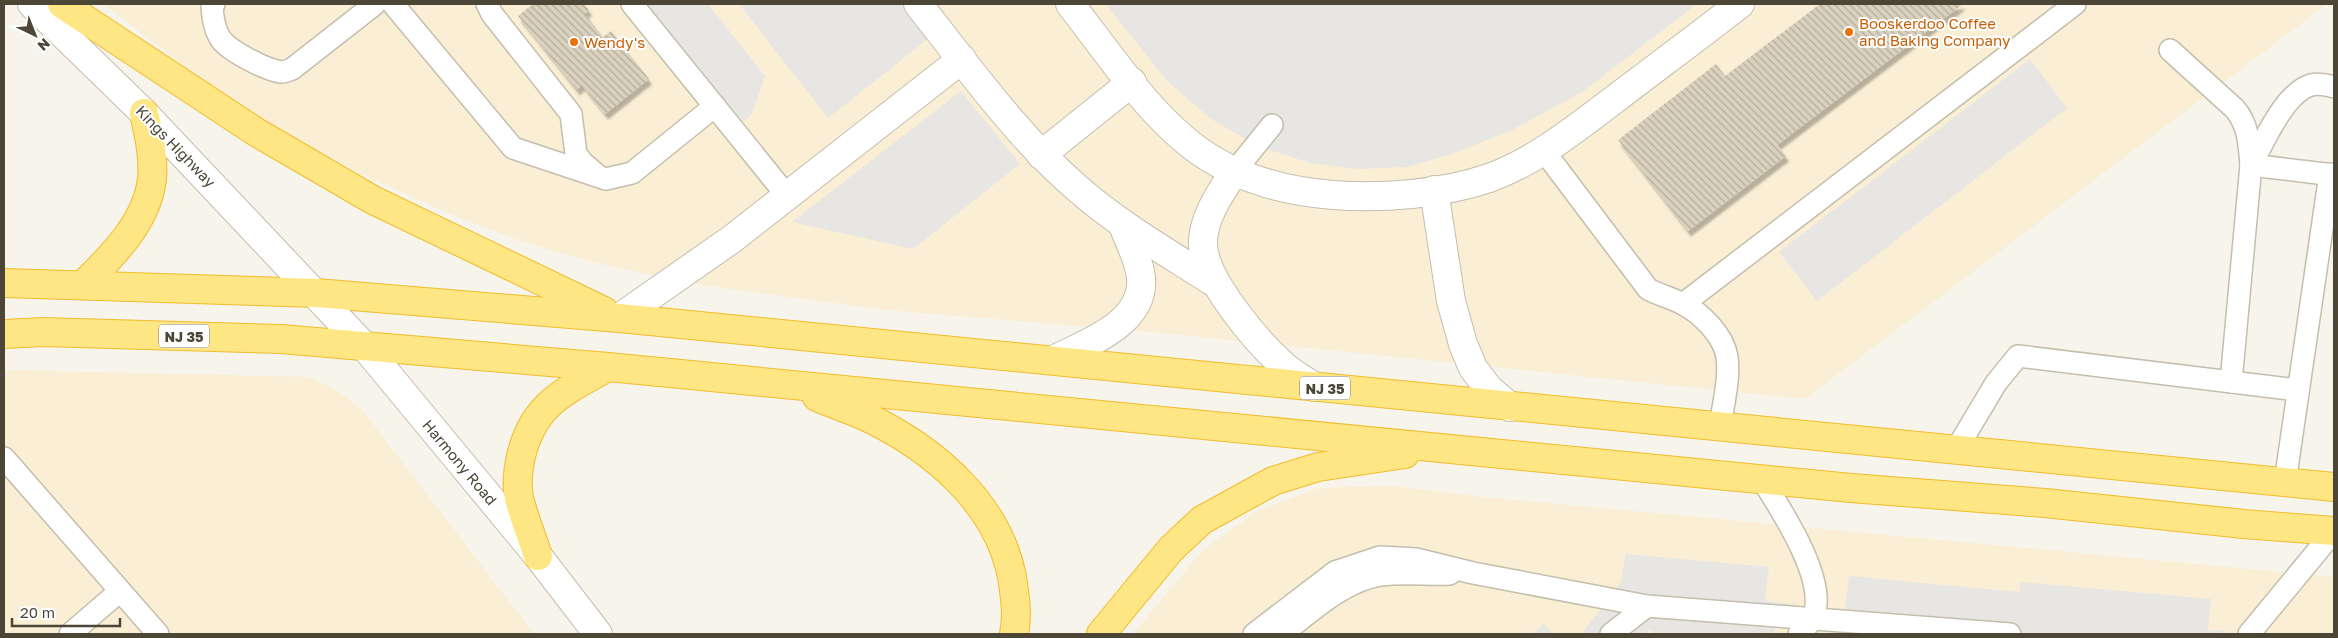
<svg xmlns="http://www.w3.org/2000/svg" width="2338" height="638" viewBox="0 0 2338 638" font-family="'Golos Text',sans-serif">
<defs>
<pattern id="building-back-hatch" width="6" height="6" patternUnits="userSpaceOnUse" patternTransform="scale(1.25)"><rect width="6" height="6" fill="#dad2be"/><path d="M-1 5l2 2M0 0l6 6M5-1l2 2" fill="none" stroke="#b3ac9b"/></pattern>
<filter id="shadow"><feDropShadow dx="3" dy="5.5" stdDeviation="1" flood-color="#0004"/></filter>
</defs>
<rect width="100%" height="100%" fill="#f7f4eb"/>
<g fill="#faeed5">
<polygon points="104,4 2327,4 1805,399 1162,333 886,310 702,285 596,263 523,242 445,212 365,176 285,133 211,87"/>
<polygon points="4,370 310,377 341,393 363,411 534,634 4,634"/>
<polygon points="1393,486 1474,496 2334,577 2334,633 1133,634 1201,552 1255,512 1318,488"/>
</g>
<g fill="#e8e6e2">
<polygon points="625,4 708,4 765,76 752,114 729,133"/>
<polygon points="739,4 909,4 933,35 828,118"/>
<polygon points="1106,4 1697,4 1582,92 1512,130 1452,154 1407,167 1358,169 1310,163 1258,146 1211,119 1167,81"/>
<polygon points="2030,59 2067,108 1817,301 1779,252"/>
<polygon points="961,91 1020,164 913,249 792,222"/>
<polygon points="1626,554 1769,567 1765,596 1768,601 1791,604 1796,601 1772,634 1652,634 1652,629 1645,634 1582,634 1621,582"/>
<polygon points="1849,576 2019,592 2021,582 2211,599 2208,631 2224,630 2221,634 1879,634 1845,609"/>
<polygon points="1544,624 1553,634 1531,634"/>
</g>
<g fill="url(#building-back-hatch)" filter="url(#shadow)">
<polygon points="533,4 584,4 589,10 585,14 603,37 611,31 649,79 605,114 582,85 577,90 518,16"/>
<polygon points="1820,4 1963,4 1777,145 1786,156 1688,231 1618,140 1716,64 1725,76"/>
</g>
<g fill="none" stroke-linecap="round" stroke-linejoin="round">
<g stroke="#c4beac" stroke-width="24">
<g id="service">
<path d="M214 4 212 7C213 18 214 28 220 38 227 50 266 70 281 72 285 72 289 70 292 69L375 4"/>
<polyline points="393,4 513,148 606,179 632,173 715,106"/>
<polyline points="487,4 492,14 571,114 576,154 583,163 596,174"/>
<polyline points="632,4 788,197"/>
<path d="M2170 50 2235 109C2249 126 2249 144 2251 165L2231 382"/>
<path d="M1544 151 1648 289C1659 295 1672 298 1683 304 1701 313 1724 336 1727 357 1730 379 1723 405 1720 426"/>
<path d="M2251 165C2264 142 2284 93 2311 85 2319 83 2327 85 2334 87"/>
<polyline points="2251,165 2334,175"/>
<polyline points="1234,172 1272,125"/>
<polyline points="1683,304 2075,4"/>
<polyline points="1956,450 1996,383 2018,356 2297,390"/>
<polyline points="4,458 158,634"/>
<path d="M1761 478C1780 508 1831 584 1812 619 1809 625 1803 630 1799 634"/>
<polyline points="2285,482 2330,174"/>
<polyline points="70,634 120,591"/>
<polyline points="1254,634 1335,572 1380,557 1416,559 1473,573 1647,606 2010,634"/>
<path d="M1282 634C1311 612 1343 581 1381 575 1401 572 1429 575 1450 574"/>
<polyline points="1611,634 1647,606"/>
<polyline points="2249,634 2334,531"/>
</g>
</g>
<g stroke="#c4beac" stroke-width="30">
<g id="minor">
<path d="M918 4C968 67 1016 135 1077 188 1119 225 1168 253 1215 283"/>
<path d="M1070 4C1107 51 1144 108 1191 145 1232 177 1281 191 1333 195 1382 199 1442 194 1489 178 1536 161 1575 129 1615 99 1657 67 1699 36 1740 4"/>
<polyline points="1041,155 1132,82"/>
<path d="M1234 172C1221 192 1204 216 1203 241 1201 277 1257 342 1284 366 1293 374 1305 381 1315 387"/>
<polyline points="1434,190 1451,301 1463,344 1473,368 1489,389 1510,407"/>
<polyline points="619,318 732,239 962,59"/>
<path d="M1053 360C1085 344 1145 324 1141 278 1139 259 1129 241 1122 223"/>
</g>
</g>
<g stroke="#c4beac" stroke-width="30">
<polyline id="tertiary" points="32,4 144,113 365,347 538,556 598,634"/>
</g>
<g stroke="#efbc2d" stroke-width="30">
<g id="trunk">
<polyline points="62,4 256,132 373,200 604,311"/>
<polyline points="4,283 316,293 619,318 2334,487"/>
<path d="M84 284C113 255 147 222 152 179 154 157 149 135 144 113"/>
<polyline points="4,334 43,332 281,339 608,367 1851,488 2045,503 2244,524 2334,531"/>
<path d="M817 397C835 405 855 411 873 420 937 452 998 505 1012 577 1015 596 1018 616 1014 634"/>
<path d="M538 556C532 537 524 518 519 498 516 484 518 470 521 456 534 403 564 392 608 367"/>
<polyline points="1101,634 1171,549 1202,520 1273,481 1318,467 1405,454"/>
</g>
</g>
<use href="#service" stroke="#fff" stroke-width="21"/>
<use href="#minor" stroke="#fff" stroke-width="28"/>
<use href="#tertiary" stroke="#fff" stroke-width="28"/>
<use href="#trunk" stroke="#ffe684" stroke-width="28"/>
</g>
<g fill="#e8710a" stroke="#fff" stroke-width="2">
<circle cx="1849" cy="32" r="5"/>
<circle cx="574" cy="42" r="5"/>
</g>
<g text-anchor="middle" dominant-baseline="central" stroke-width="4" stroke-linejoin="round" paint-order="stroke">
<g fill="#fff" stroke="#827e73" stroke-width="1">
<rect x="159" y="324.5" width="50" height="23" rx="4"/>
<rect x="1300" y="376.5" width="50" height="23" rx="4"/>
</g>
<g font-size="14" font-weight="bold" fill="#4c4637">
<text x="184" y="336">NJ 35</text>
<text x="1325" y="388">NJ 35</text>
</g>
<g font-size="15" fill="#c56008" stroke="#fff" text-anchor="start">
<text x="1859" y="23">Booskerdoo Coffee<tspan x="1859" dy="17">and Baking Company</tspan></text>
<text x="584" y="42">Wendy's</text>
</g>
<g font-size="15" fill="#4c4637" stroke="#fff">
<text transform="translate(176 146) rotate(46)">Kings Highway</text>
<text transform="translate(460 462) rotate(50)">Harmony Road</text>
</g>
</g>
<rect width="2338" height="638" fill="none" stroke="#4c4637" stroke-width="10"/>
<g transform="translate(35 35) rotate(137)" stroke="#ffffff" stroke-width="4" paint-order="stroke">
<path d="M0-4L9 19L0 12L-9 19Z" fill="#4c4637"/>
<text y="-8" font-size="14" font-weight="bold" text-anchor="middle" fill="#4c4637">N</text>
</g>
<path d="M12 618v8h108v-8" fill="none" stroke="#4c4637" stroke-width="2.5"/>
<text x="20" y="618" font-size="15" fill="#4c4637" stroke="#ffffff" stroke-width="4" paint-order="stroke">20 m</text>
</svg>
